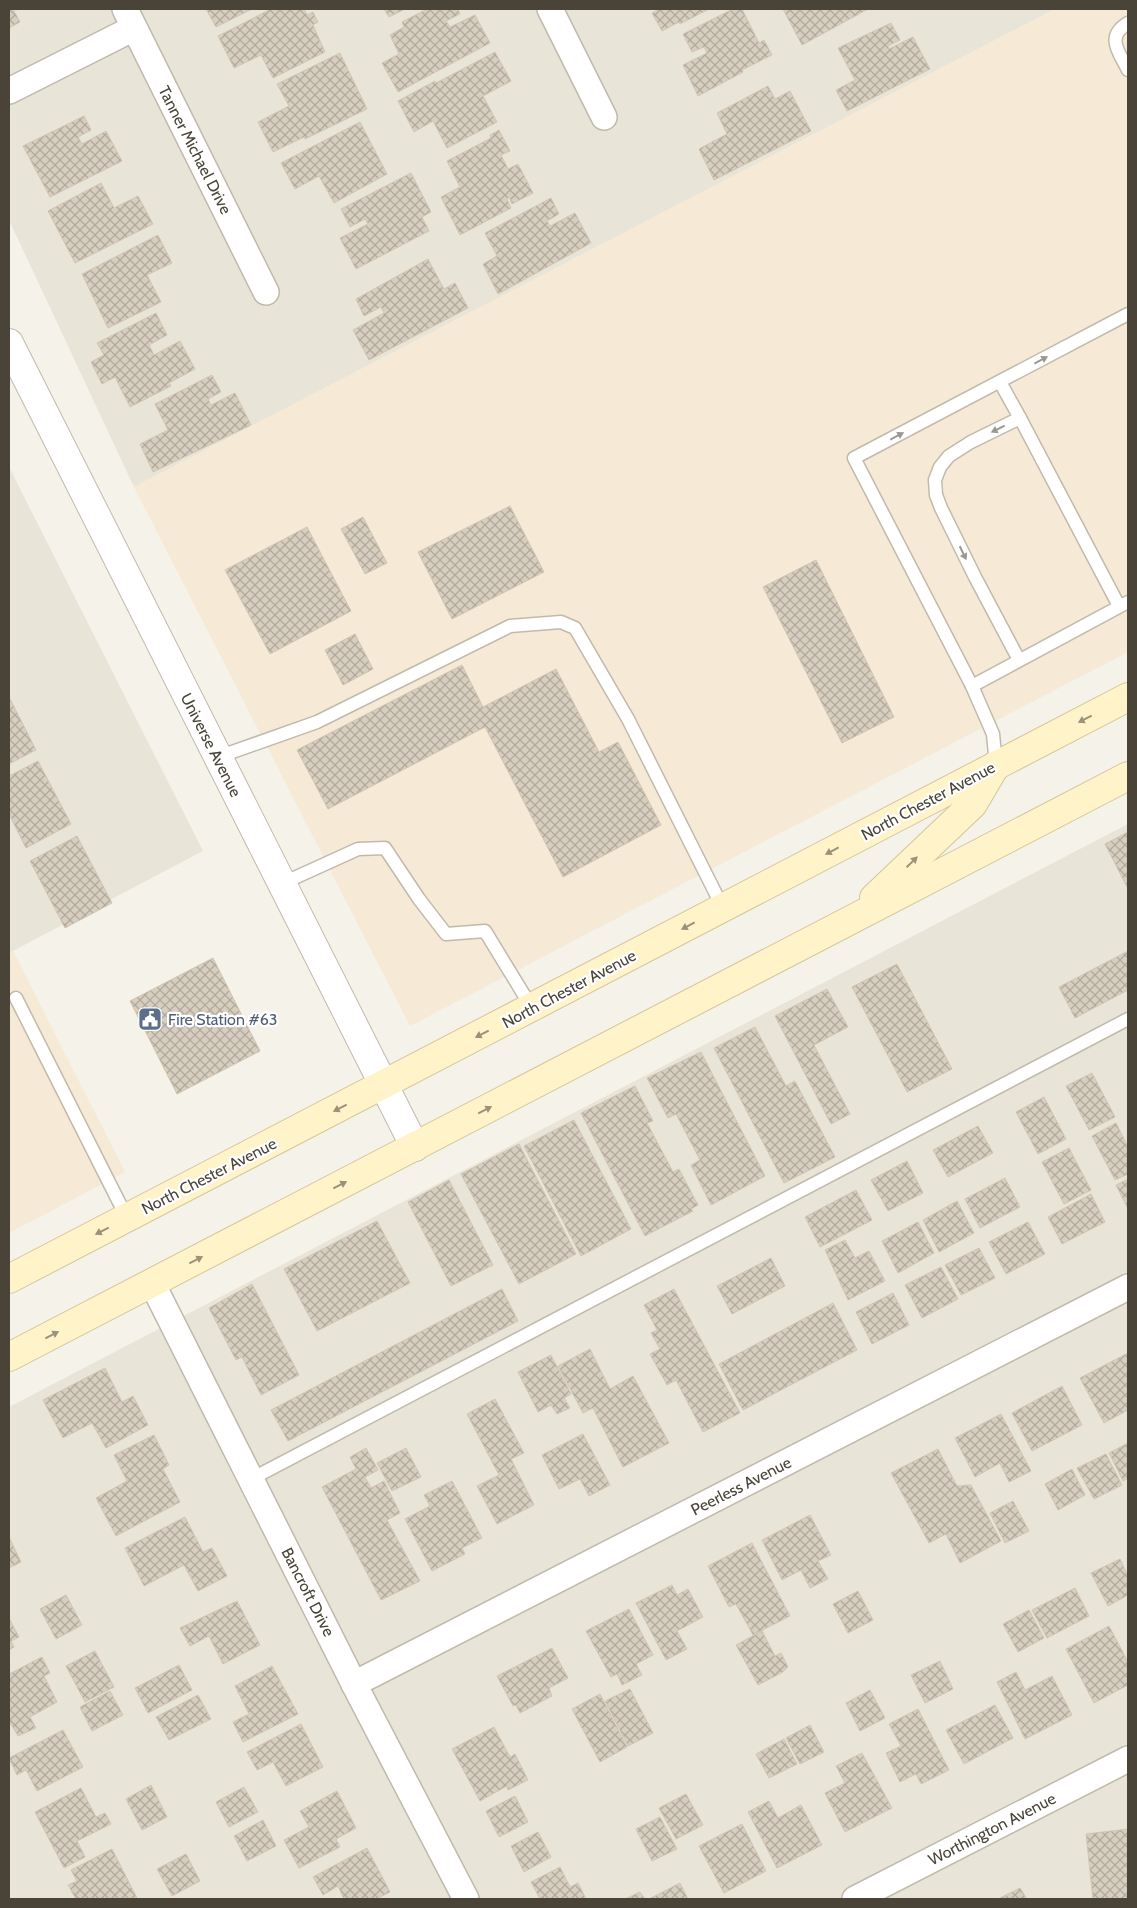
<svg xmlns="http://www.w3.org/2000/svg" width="1137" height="1908" viewBox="0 0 1137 1908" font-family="Cabin,sans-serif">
<defs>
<pattern id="building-cross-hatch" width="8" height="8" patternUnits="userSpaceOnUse" patternTransform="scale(1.25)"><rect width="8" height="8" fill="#d7cebf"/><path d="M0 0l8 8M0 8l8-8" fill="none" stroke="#b0a99c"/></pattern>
</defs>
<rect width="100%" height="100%" fill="#f5f2ea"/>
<g fill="#e9e4d8">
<polygon points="9,9 1055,9 134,487 9,220"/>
<polygon points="9,467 203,851 9,953"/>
<polygon points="1128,824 1128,1899 9,1899 9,1407"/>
</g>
<g fill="#f6e9d5">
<polygon points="1055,9 1128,9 1128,652 410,1026 134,487"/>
<polygon points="13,951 125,1172 9,1233 9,953"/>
</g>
<g fill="url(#building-cross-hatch)" stroke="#d2c6b2">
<polygon points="9,9 13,9 20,22 9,28"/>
<polygon points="206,9 252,9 216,27"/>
<polygon points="271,9 304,9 307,15 313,12 318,22 313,25 325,52 273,78 261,55 234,68 218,36"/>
<polygon points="384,9 405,9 389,17"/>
<polygon points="427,9 458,9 460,14 446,21 450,27 475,15 490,43 398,92 382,63 399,54 390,35 404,27 402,22"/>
<polygon points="660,9 709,9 680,24 679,22 662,31 652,13"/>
<polygon points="733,9 742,9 759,43 764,40 772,55 742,70 743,72 698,96 683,65 707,53 704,47 692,52 683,34"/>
<polygon points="783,9 868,9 802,45"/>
<polygon points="891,23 900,40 888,46 889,49 913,37 930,69 847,111 836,90 855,80 838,48"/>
<polygon points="495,52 511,81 483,96 497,122 447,148 433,121 414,132 398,101 435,81 436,83"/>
<polygon points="340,53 367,109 305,139 304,137 273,152 258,122 289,106 277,84"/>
<polygon points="768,86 775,99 790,91 811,131 714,180 699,149 727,134 717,113"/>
<polygon points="84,116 91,130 78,137 82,144 106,131 122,161 50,197 23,146"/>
<polygon points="360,122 387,174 334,203 319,176 295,189 281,163"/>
<polygon points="499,130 510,151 501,155 508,169 518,164 533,193 512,204 509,197 507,199 511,208 460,235 441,197 460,187 447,161 491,138 490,135"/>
<polygon points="411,173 431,212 422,217 429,231 356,269 340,238 368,224 365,219 350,227 341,209"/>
<polygon points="101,183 114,208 138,196 153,224 75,263 48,211"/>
<polygon points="551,198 559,214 547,221 550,226 575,213 591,243 498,294 483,264 497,256 485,233"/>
<polygon points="158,235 172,263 147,275 161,302 108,328 82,274"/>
<polygon points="428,259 444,289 455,283 468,308 369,360 353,330 384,313 381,307 364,316 356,299"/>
<polygon points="156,313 167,335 149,345 154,355 180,341 195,369 169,383 171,386 130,407 115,377 102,384 91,362 104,355 97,343"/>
<polygon points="212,375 221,392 208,399 211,405 235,393 251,425 153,472 140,444 168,430 155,404"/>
<polygon points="510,506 544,572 452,619 418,552"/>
<polygon points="363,517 387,563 365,574 341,529"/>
<polygon points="307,527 351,611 270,654 225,570"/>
<polygon points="816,560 894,717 842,743 763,587"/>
<polygon points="355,634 373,669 343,685 325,650"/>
<polygon points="462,665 483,707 556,669 599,752 618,742 661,825 563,877 485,727 328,809 297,750"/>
<polygon points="9,697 36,750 9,764"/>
<polygon points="38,761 71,824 26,848 9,814 9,776"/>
<polygon points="1128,832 1128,889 1105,844"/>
<polygon points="77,836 112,903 65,928 30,861"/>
<polygon points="1128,951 1128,990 1075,1018 1059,987"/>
<polygon points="213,958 260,1051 177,1094 130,1001"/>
<polygon points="897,964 952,1069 907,1092 852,987"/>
<polygon points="827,989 848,1027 814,1045 850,1114 831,1124 775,1016"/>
<polygon points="755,1027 786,1086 795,1081 835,1157 784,1183 714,1048"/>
<polygon points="701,1052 765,1176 711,1205 691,1165 700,1160 676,1114 668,1118 647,1078"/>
<polygon points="1092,1073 1115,1117 1089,1130 1066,1086"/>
<polygon points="635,1086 653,1121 647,1123 673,1172 679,1169 698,1205 691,1209 693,1211 645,1236 581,1113"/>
<polygon points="1044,1097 1066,1139 1038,1154 1016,1112"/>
<polygon points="574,1120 631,1229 581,1256 524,1146"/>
<polygon points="1116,1123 1128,1147 1128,1174 1115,1180 1092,1136"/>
<polygon points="978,1126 993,1153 948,1177 933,1150"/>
<polygon points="519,1144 576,1254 519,1284 461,1174"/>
<polygon points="1069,1148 1091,1190 1064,1204 1042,1162"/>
<polygon points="907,1161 923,1193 888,1211 871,1180"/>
<polygon points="1005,1178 1020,1207 980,1228 965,1199"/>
<polygon points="1128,1179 1128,1209 1116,1185"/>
<polygon points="449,1180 493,1265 451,1286 408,1202"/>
<polygon points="856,1190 872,1220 820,1247 805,1217"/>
<polygon points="1091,1194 1105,1222 1062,1244 1048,1217"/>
<polygon points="957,1201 974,1233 939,1252 923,1220"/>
<polygon points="377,1221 410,1283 317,1331 284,1269"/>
<polygon points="918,1222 934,1253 898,1273 882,1241"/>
<polygon points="1028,1222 1045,1254 1006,1274 989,1242"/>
<polygon points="845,1240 855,1258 869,1251 885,1281 848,1300 825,1250"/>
<polygon points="979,1248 995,1278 961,1295 945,1265"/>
<polygon points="771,1258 785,1286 732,1314 717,1286"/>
<polygon points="941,1267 958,1299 922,1318 905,1285"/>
<polygon points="252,1284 299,1375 261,1395 242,1357 236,1360 209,1308"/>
<polygon points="502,1289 518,1321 288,1441 271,1410"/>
<polygon points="674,1289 740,1413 703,1432 676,1380 667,1385 650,1354 660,1349 651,1333 657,1330 644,1305"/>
<polygon points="893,1293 909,1325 872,1344 856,1312"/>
<polygon points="833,1303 857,1350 743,1410 719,1364"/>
<polygon points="590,1349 610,1389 633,1376 669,1443 623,1467 593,1408 583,1413 558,1366"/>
<polygon points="1128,1353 1128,1410 1104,1423 1080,1378"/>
<polygon points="551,1355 571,1394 564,1398 570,1408 557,1414 551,1405 538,1412 518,1372"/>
<polygon points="105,1368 122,1402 133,1396 148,1425 106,1448 92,1423 63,1438 43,1400"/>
<polygon points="1062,1386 1082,1425 1032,1451 1012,1413"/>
<polygon points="495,1399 524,1453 511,1459 534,1505 497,1524 477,1486 499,1475 467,1414"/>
<polygon points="1001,1414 1031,1471 1009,1482 1000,1463 975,1477 955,1438"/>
<polygon points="583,1434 610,1485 589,1496 580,1479 559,1489 542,1455"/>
<polygon points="154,1435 169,1465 163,1469 180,1502 116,1536 96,1498 127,1481 114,1455"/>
<polygon points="1128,1443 1128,1478 1123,1481 1109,1453"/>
<polygon points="366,1448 378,1470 365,1477 371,1488 384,1481 400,1513 387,1520 420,1581 381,1600 322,1487 356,1469 350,1457"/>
<polygon points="406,1448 421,1477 392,1491 377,1463"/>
<polygon points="938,1449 957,1486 971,1485 1001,1541 960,1563 946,1534 929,1543 891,1473"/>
<polygon points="1106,1454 1122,1485 1094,1499 1077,1468"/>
<polygon points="1072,1469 1085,1495 1058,1510 1045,1484"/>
<polygon points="452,1481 482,1538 462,1548 465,1554 432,1571 405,1519 430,1506 424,1495"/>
<polygon points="1013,1501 1029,1531 1005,1543 990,1513"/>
<polygon points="810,1515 831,1555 818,1561 828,1579 810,1588 801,1570 782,1580 762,1540"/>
<polygon points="185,1517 203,1552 212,1548 227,1576 198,1591 184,1565 144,1586 125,1548"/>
<polygon points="9,1537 21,1562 9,1568"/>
<polygon points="752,1543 790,1616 753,1635 736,1604 729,1607 708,1566"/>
<polygon points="1120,1559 1128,1576 1128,1595 1108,1606 1091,1573"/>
<polygon points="672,1585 677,1595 688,1589 703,1617 677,1631 687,1649 666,1660 636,1603"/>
<polygon points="1075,1588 1089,1616 1047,1638 1032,1610"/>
<polygon points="858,1591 873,1620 848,1633 833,1604"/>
<polygon points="66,1595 82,1625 56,1639 40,1609"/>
<polygon points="237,1601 260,1645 223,1664 209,1636 190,1646 180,1628"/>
<polygon points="629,1609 653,1655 636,1664 642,1675 622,1685 617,1674 611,1677 586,1631"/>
<polygon points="1029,1610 1044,1638 1018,1652 1003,1624"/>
<polygon points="9,1618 19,1637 11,1641 14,1647 9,1650"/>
<polygon points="1109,1626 1128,1662 1128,1685 1094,1703 1066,1649"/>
<polygon points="762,1631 775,1656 781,1653 788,1667 783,1672 758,1685 736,1645"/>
<polygon points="552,1648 568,1678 549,1688 552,1696 520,1713 516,1705 513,1706 497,1676"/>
<polygon points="95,1651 114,1687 85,1702 66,1666"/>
<polygon points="42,1657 50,1673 44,1676 57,1702 30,1717 36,1728 18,1736 9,1721 9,1674"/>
<polygon points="940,1661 953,1689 925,1703 911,1675"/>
<polygon points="179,1665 192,1690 148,1713 135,1688"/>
<polygon points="272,1666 298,1714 243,1742 233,1722 249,1714 235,1686"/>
<polygon points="1016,1672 1025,1690 1052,1676 1072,1715 1025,1739 997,1682"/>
<polygon points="630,1689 653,1733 628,1746 605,1701"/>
<polygon points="870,1690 885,1718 860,1731 846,1703"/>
<polygon points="110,1691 123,1715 92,1731 80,1707"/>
<polygon points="600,1694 627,1747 600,1762 572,1709"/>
<polygon points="198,1695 211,1719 169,1740 156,1717"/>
<polygon points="995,1705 1013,1738 964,1764 946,1730"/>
<polygon points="918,1709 949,1770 921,1784 916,1774 900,1782 886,1753 901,1746 889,1724"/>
<polygon points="301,1724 323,1767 286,1786 273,1762 257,1770 247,1752"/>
<polygon points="810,1725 824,1752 800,1764 786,1738"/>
<polygon points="494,1727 510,1757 515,1754 528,1780 508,1790 507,1786 480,1801 452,1749"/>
<polygon points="63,1730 83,1767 37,1791 26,1770 17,1775 9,1758"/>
<polygon points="784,1739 797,1764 769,1778 756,1754"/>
<polygon points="862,1753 892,1808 845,1832 825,1793 845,1783 836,1766"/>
<polygon points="151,1785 167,1817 142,1830 126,1799"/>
<polygon points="244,1787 258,1812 229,1827 216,1802"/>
<polygon points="81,1788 96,1817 105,1813 111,1824 77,1841 85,1857 64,1868 35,1812"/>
<polygon points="337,1791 356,1828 336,1839 340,1847 299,1868 284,1840 309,1827 300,1811"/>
<polygon points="686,1794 703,1825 676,1839 659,1808"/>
<polygon points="515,1796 528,1822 499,1837 486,1811"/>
<polygon points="769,1801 778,1818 801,1805 822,1845 777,1868 748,1812"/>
<polygon points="660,1817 677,1849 652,1861 636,1829"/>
<polygon points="263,1820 276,1846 247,1861 234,1836"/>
<polygon points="742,1824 766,1871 724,1893 699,1846"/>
<polygon points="1128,1829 1128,1899 1093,1899 1086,1834"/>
<polygon points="538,1832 551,1857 524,1872 511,1846"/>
<polygon points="367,1848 390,1892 376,1899 344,1899 338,1886 323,1895 313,1877"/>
<polygon points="112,1849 137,1898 76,1899 68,1885 77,1881 71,1870"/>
<polygon points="186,1854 200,1881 172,1896 157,1869"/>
<polygon points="560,1867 570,1887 578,1883 586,1899 540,1899 531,1882"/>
<polygon points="680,1883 688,1899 649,1899"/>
<polygon points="1020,1888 1027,1899 998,1899"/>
<polygon points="640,1892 645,1899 625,1899"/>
</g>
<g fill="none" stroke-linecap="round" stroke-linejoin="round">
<g stroke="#c1baac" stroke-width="15">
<g id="service">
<path d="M1128 23C1105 37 1119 52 1128 70"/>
<polyline points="1000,382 1020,418 971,442 949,456 940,467 935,480 936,495 941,508 975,577 1019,660"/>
<polyline points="1020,418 1119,606"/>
<polyline points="972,686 854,458 1128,314"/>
<polyline points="218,757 317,722 510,626 561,622 575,628 628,719 723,908"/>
<polyline points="996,765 993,734 972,686 1128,602"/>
<polyline points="281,884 358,849 385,848 419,899 446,934 485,931 532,1008"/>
<polyline points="16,998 127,1218"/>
<polyline points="251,1479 1128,1019"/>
</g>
</g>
<g stroke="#c1baac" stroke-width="28">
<g id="minor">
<polyline points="125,9 266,292"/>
<polyline points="550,9 604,117"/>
<polyline points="9,91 134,28"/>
<polyline points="152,1283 354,1684 466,1899"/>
<polyline points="354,1684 1128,1287"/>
<polyline points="855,1899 1128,1759"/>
</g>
</g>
<g stroke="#c1baac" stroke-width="30">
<polyline id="tertiary" points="9,343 415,1147"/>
</g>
<g stroke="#d5c69a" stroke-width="30">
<g id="secondary">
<polyline points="874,898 973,804 996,765"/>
<polyline points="9,1279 1128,697"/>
<polyline points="9,1357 1128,776"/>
</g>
</g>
<use href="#service" stroke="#fff" stroke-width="12"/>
<use href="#minor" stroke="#fff" stroke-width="25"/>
<use href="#tertiary" stroke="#fff" stroke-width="28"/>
<use href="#secondary" stroke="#fff3ca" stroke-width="28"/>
</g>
<defs><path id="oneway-solid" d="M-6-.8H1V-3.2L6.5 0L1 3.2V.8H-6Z" transform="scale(1.25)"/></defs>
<g fill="#9b9892">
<use href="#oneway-solid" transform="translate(1041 360) rotate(-28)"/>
<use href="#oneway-solid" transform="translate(998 429) rotate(154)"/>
<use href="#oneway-solid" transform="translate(897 436) rotate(-28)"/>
<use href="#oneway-solid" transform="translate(963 553) rotate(64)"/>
</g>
<g fill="#9b927a">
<use href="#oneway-solid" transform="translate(1085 719) rotate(153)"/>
<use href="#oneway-solid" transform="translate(832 851) rotate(152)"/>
<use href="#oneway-solid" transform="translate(912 862) rotate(-44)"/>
<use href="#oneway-solid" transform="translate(688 926) rotate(152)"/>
<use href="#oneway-solid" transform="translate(482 1034) rotate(153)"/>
<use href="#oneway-solid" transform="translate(340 1108) rotate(153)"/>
<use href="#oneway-solid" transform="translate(485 1110) rotate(-27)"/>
<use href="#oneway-solid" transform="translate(340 1185) rotate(-27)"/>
<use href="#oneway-solid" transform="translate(102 1231) rotate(153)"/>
<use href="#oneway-solid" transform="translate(196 1260) rotate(-27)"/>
<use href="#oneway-solid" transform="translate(52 1335) rotate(-27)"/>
</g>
<defs>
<g id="civic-square" transform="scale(1.25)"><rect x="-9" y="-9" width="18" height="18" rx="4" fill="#5c6f8a" stroke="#fff"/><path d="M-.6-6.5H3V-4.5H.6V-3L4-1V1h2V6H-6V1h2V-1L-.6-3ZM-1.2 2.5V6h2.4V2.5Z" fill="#fff"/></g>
</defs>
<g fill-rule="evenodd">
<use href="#civic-square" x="150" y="1019"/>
</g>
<g text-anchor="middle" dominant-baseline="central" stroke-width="4.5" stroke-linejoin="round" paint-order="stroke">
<g font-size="16" fill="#494338" stroke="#fff">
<text transform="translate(195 150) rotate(63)">Tanner Michael Drive</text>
<text transform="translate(211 745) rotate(63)">Universe Avenue</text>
<text transform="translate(928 801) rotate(-28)">North Chester Avenue</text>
<text transform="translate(569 989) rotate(-28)">North Chester Avenue</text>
<text transform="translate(209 1176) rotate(-27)">North Chester Avenue</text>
<text transform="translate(741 1486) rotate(-27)">Peerless Avenue</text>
<text transform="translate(308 1592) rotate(63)">Bancroft Drive</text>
<text transform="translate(992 1829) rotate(-27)">Worthington Avenue</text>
</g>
<g font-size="16" fill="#4e5e75" stroke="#fff" text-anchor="start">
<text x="168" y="1019">Fire Station #63</text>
</g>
</g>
<rect width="1137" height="1908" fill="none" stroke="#494338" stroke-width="20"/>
</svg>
